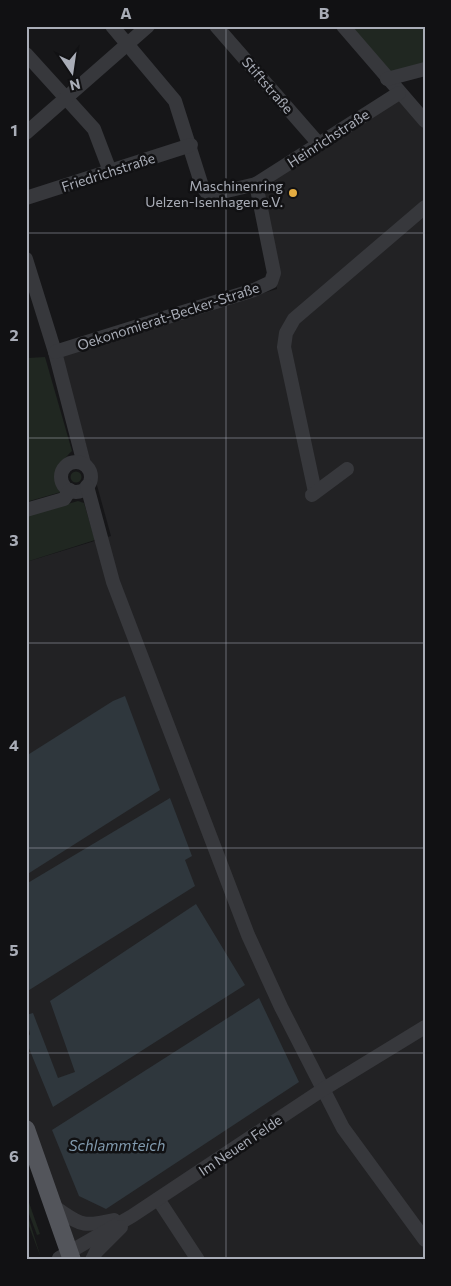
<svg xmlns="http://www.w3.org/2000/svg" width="451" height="1286" viewBox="0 0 451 1286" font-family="Commissioner,sans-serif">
<rect width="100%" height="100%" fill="#161618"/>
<polygon fill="#222224" points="409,93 425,111 425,1260 82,1260 26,1113 26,562 111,536 61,355 277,289 263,186"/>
<g fill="#202721">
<polygon points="351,26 425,26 425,65 391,73"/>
<path d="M26 354 28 358 45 357 72 451C57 465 58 473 61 492L26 502Z"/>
<circle cx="76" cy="477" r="5.5"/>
<polygon points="78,501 84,503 95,540 26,562 26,516"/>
<polygon points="26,1194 40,1234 37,1235 26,1206"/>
<polygon points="26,1210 41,1258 26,1218"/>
</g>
<g fill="#2f373d">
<polygon points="125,696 160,790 26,875 26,756 113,701"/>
<polygon points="170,798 192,856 185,860 195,886 26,992 26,884"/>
<polygon points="196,904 245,985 53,1107 26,1041 30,1034 26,1015 33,1013 58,1078 75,1072 50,1001"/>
<polygon points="259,998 299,1082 106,1209 79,1196 52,1130"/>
</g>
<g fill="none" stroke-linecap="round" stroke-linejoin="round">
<g stroke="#37383c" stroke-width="14">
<polyline points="112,26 175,101 202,186 207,193 218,193 256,184"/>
<polyline points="216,26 319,144"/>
<polyline points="343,26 425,121"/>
<polyline points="26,54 94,129 110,171"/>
<polyline points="387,79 425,69"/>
<polyline points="26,133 148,26"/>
<polyline points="26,198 191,145"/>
<polyline points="26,259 55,352 84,464"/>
<polyline points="55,352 254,290 271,282 274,273 256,184 399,93"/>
<circle cx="76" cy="477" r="15"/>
<polyline points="87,486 113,582 248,935 281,1007 343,1128 425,1240"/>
<polyline points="315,492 284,347 286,333 294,319 425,207"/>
<polyline points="312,495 347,469"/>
<polyline points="26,510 64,499 70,490"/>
<polyline points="158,1199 198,1260"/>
<path d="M53 1206C81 1224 79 1228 114 1220"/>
<polyline points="59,1258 132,1216 322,1090 425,1027"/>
<polyline points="92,1260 96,1252 121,1227"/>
</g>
<polyline stroke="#53555b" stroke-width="18" points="26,1129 72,1260"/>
</g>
<path fill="none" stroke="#a9adb7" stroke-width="1" stroke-opacity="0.55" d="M226 26V1260M26 233H425M26 438H425M26 643H425M26 848H425M26 1053H425"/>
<circle fill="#e4ac41" stroke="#111113" stroke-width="2" cx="293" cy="193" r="5"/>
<g text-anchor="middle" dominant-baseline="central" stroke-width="5" stroke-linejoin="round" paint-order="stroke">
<g font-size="14" fill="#a9adb7" stroke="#111113">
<text transform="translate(268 85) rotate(49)">Stiftstraße</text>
<text transform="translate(328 138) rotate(-33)">Heinrichstraße</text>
<text transform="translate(108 172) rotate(-18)">Friedrichstraße</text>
<text transform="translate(168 316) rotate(-18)">Oekonomierat-Becker-Straße</text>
<text transform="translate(240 1145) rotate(-34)">Im Neuen Felde</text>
</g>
<g font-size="14" fill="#a9adb7" stroke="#111113" text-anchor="end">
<text x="283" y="185">Maschinenring<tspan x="283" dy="16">Uelzen-Isenhagen e.V.</tspan></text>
</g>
<g font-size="15" font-style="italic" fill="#829baf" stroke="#111113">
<text x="117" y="1145">Schlammteich</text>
</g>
</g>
<rect width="451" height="1286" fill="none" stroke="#111113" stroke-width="55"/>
<g transform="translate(72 72) rotate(167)" stroke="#111113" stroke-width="4" paint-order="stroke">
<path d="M0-4L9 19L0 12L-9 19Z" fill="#a9adb7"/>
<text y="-8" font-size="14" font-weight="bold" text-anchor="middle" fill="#a9adb7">N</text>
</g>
<rect x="28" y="28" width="396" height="1230" fill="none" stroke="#a9adb7" stroke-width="2"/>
<g font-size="16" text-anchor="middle" font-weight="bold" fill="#a9adb7">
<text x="126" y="19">A</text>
<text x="324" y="19">B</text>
<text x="14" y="136">1</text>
<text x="14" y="341">2</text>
<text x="14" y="546">3</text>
<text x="14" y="751">4</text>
<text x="14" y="956">5</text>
<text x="14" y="1162">6</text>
</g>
</svg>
